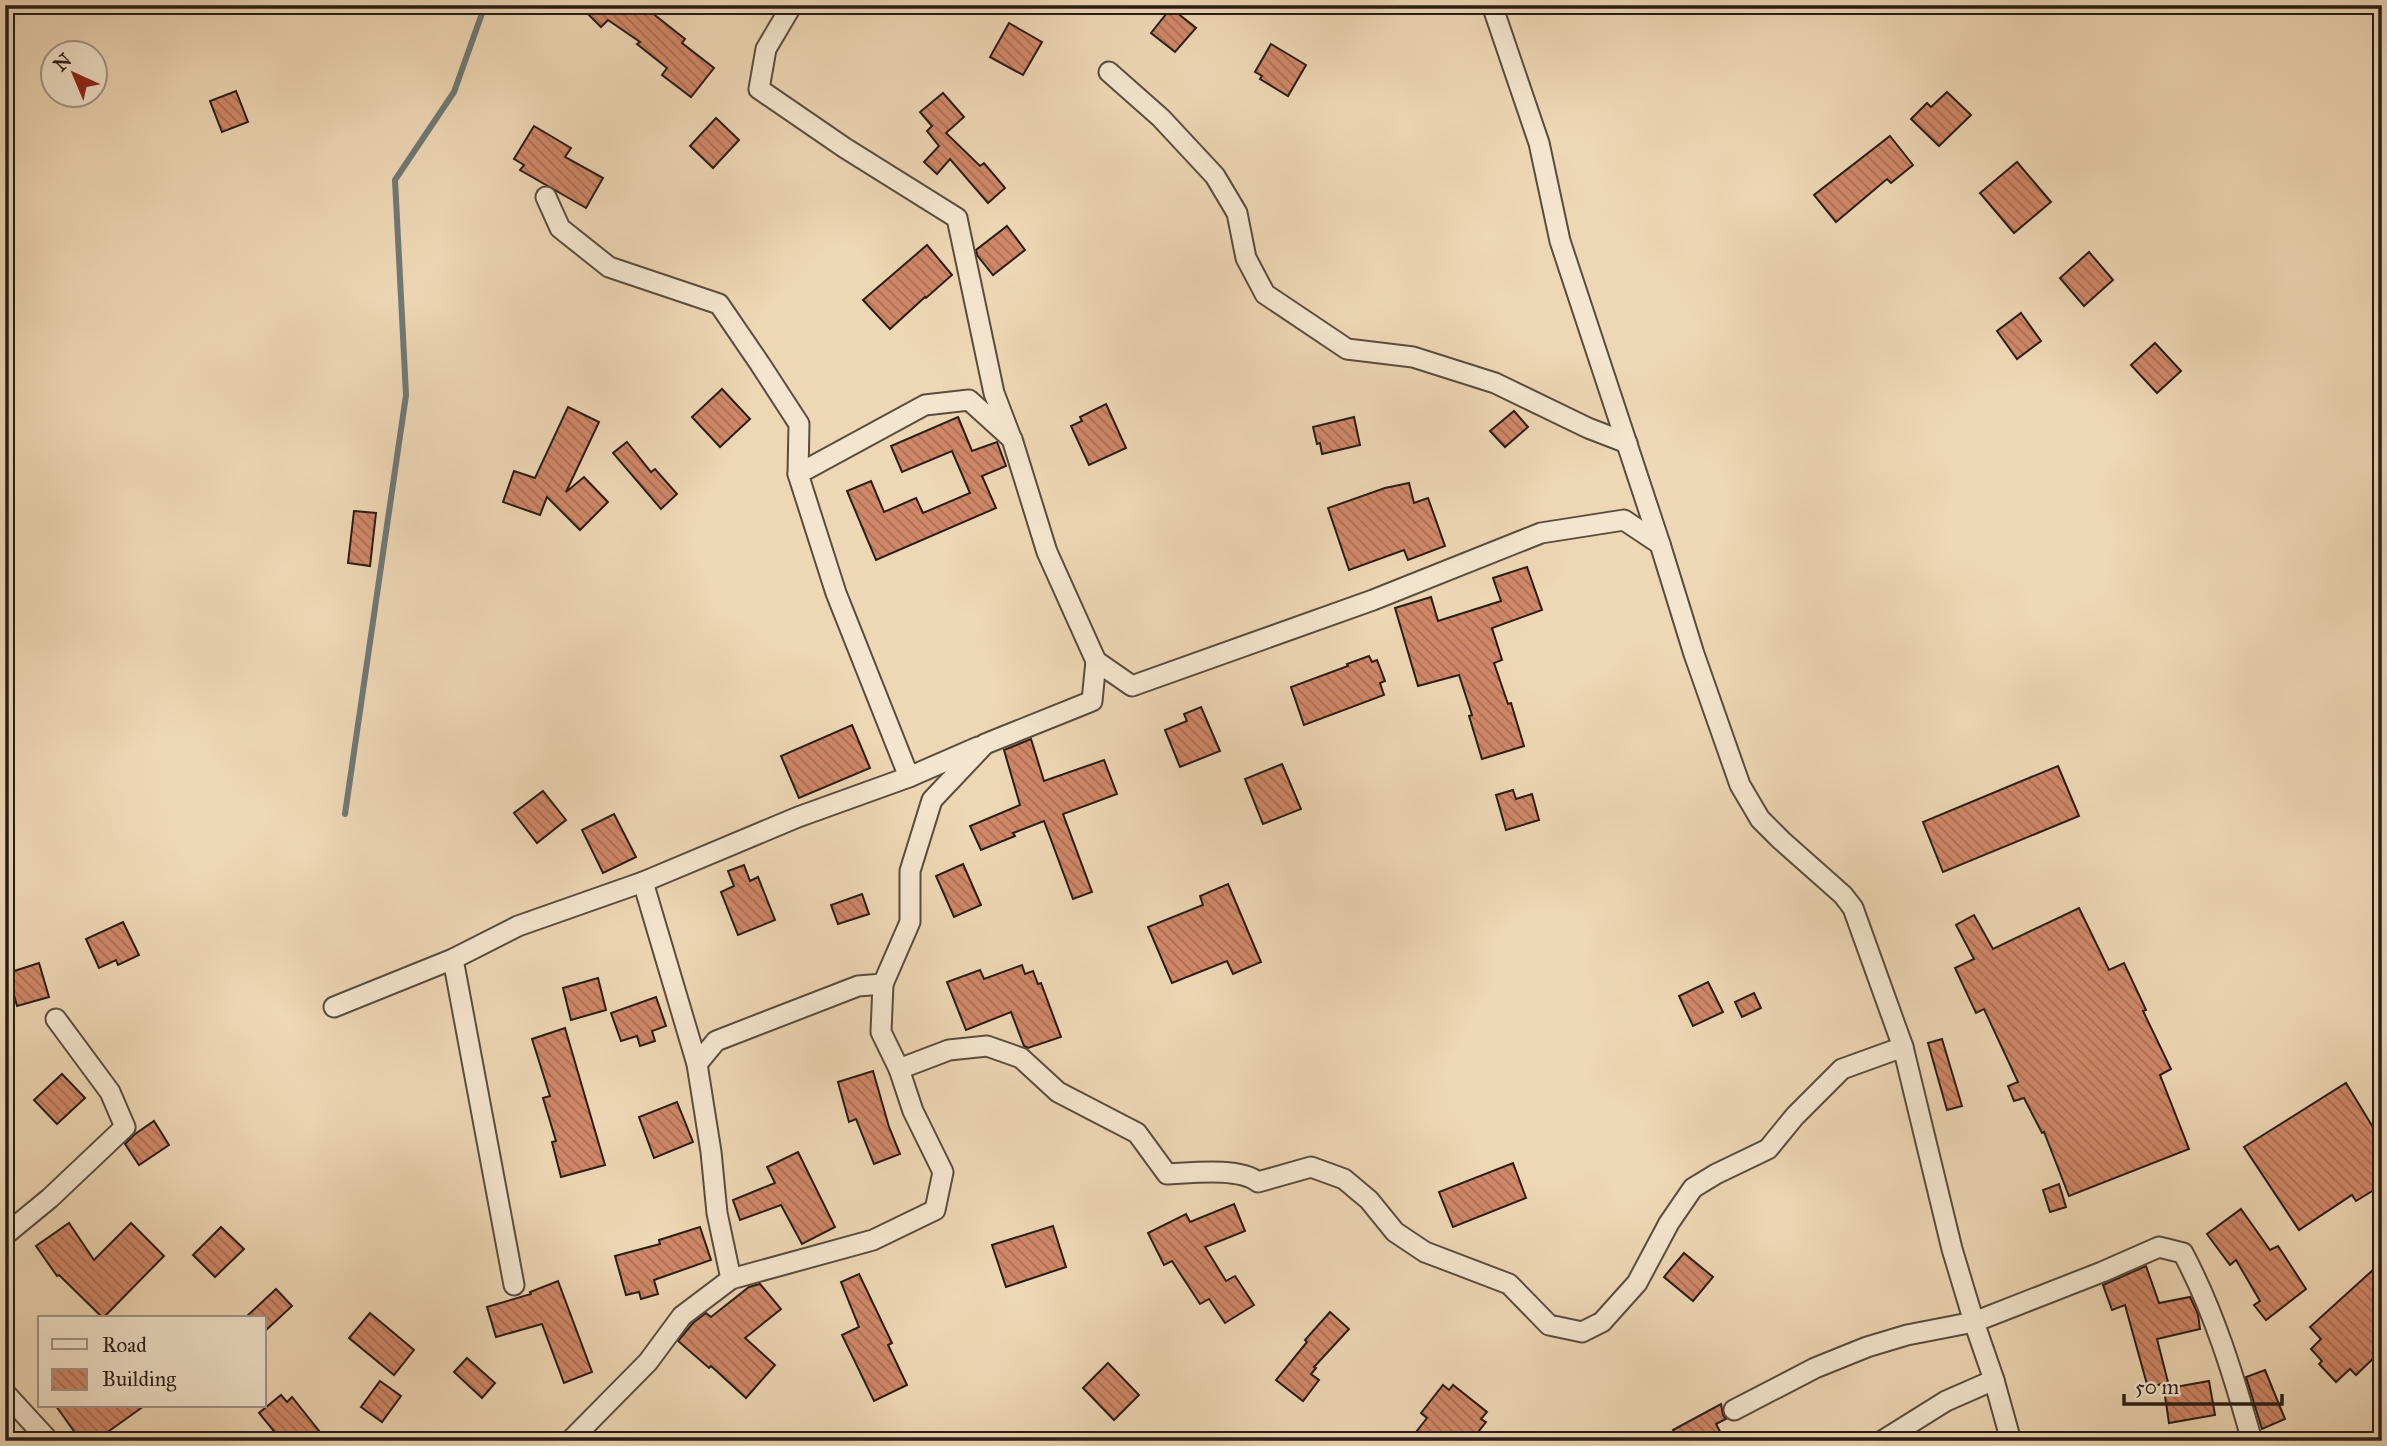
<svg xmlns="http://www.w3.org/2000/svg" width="2387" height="1446" viewBox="0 0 2387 1446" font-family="'IM FELL Great Primer',serif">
<defs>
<pattern id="building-back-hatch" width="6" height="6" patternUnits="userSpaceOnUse" patternTransform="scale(1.75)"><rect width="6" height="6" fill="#d18868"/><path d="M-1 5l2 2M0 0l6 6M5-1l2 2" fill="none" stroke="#aa6f55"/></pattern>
</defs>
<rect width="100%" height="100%" fill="#eed7b4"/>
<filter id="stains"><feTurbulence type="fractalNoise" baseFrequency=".00286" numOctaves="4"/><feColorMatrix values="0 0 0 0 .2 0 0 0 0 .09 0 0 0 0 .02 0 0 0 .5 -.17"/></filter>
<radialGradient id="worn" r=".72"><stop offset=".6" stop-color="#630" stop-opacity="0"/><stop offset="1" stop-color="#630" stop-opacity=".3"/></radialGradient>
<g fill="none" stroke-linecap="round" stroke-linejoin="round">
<polyline stroke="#6f7976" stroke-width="6" points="345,814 406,395 395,180 454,92 485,5"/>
</g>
<g fill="url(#building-back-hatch)" stroke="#291d17" stroke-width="2">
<polygon points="579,5 656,5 651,12 685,39 682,43 714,68 691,97 662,75 667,68 637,44 640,42 608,20 601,27"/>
<polygon points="1171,8 1196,28 1175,52 1151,33"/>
<polygon points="1009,23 1042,42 1023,75 990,57"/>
<polygon points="1271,44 1306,65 1288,96 1260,79 1262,76 1255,72"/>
<polygon points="236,91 248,122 222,132 210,101"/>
<polygon points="1947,92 1971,115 1939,146 1911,119 1927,103 1931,107"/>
<polygon points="943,93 964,117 946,133 980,166 984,163 1005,188 988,203 950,159 937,174 924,162 939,146 927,131 932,126 920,112"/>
<polygon points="716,118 739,140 713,168 690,146"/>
<polygon points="534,126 571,148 565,157 603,178 586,208 520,170 524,165 514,159"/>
<polygon points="1890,136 1913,165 1891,183 1887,179 1836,222 1814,195"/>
<polygon points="2017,162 2051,202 2014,233 1980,193"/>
<polygon points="1007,226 1025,250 993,275 977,255 976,250"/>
<polygon points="927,245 952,275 926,298 925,297 890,329 863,300"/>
<polygon points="2089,252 2113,280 2084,306 2060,278"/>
<polygon points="2021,313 2041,341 2017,359 1997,331"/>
<polygon points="2155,343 2181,371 2157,393 2131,365"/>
<polygon points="722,389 750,419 720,447 692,417"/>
<polygon points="1106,404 1126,448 1089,465 1071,426 1082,421 1080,417"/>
<polygon points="568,407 599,422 566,492 584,477 608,502 580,530 547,497 540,515 503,502 514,471 535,478"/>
<polygon points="1514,411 1528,427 1505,447 1490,431"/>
<polygon points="958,417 972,451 997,442 1006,466 982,476 996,508 876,560 847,491 871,481 884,512 916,498 923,513 970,493 952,451 902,472 891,446"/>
<polygon points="1354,417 1360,445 1322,454 1320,443 1317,444 1313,427"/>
<polygon points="627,442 651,472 655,469 677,494 661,509 613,453"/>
<polygon points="1409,483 1414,503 1428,498 1445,546 1408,560 1404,550 1349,570 1328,508 1385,488"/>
<polygon points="354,511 376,513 370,566 348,563"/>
<polygon points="1527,567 1542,610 1492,628 1502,660 1494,663 1508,704 1511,703 1524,746 1482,759 1469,716 1472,715 1459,675 1418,686 1395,608 1431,597 1438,621 1501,601 1493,578"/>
<polygon points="1369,656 1372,662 1377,660 1385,681 1380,683 1384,695 1304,725 1291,687 1348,666 1347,664"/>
<polygon points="1201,707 1220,751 1180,767 1165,730 1187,721 1184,714"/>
<polygon points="852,725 870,768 799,798 781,756"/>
<polygon points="1031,739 1044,781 1104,760 1117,794 1063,814 1092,892 1073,899 1044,821 1013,833 1015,836 981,850 970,826 1020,805 1004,750"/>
<polygon points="1282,764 1301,809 1263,824 1245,779"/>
<polygon points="2058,766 2079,816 1943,872 1923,822"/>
<polygon points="1513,790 1516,799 1532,794 1539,820 1506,830 1496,795"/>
<polygon points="543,791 566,820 537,843 514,813"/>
<polygon points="614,814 636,857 603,873 582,830"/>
<polygon points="963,864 981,905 954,917 936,876"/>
<polygon points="744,865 750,881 758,877 775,920 738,935 721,892 734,886 728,871"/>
<polygon points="1228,884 1261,962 1233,974 1227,961 1172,983 1148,927 1203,905 1200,896"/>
<polygon points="862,894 869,914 838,924 831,905"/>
<polygon points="2079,908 2109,970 2124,963 2146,1010 2143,1011 2171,1069 2160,1075 2189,1149 2069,1196 2044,1132 2042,1133 2024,1098 2014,1101 2008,1086 2018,1082 1984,1009 1976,1013 1955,968 1974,959 1956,925 1974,915 1993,949"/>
<polygon points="123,922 139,955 118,965 116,960 99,968 86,939"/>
<polygon points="39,963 49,997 17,1006 8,973"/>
<polygon points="1022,965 1025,974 1033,971 1038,984 1041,983 1061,1037 1028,1048 1024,1046 1011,1012 966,1030 947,982 980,970 984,979"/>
<polygon points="598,978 606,1010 571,1020 563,988"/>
<polygon points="1708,982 1723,1012 1693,1026 1679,996"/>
<polygon points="1754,993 1761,1008 1742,1017 1735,1002"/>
<polygon points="656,997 666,1026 652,1031 655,1041 640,1046 637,1036 621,1041 611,1013"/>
<polygon points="565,1028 605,1165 561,1177 552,1142 556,1141 543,1098 550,1096 532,1039"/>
<polygon points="1942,1039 1962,1106 1947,1110 1928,1043"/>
<polygon points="873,1071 889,1127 900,1154 874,1164 856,1119 849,1122 838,1082"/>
<polygon points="62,1074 85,1098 57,1124 34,1100"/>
<polygon points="2346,1083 2382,1142 2382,1185 2356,1201 2352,1195 2299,1230 2244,1147"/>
<polygon points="677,1102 693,1142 654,1158 639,1117"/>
<polygon points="154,1121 169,1145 139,1165 125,1144 135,1134"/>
<polygon points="798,1152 835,1227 802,1244 781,1205 740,1220 733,1200 775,1183 767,1167"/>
<polygon points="1513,1163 1526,1198 1453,1227 1439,1192"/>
<polygon points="2059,1184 2066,1207 2050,1212 2043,1190"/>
<polygon points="1234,1204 1245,1231 1205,1247 1226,1281 1235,1276 1254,1305 1225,1323 1209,1299 1200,1304 1172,1261 1164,1265 1148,1233 1186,1214 1190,1222"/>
<polygon points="2241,1209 2270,1250 2278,1246 2306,1289 2266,1320 2254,1305 2260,1301 2236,1260 2230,1265 2207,1234"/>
<polygon points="69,1223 94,1260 131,1223 164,1256 103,1318 59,1275 57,1276 36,1246"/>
<polygon points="1053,1226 1066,1267 1006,1287 992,1245"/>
<polygon points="221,1227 244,1249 215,1277 193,1255"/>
<polygon points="700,1227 711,1260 654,1280 658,1294 641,1299 639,1292 626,1295 615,1256 660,1244 659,1240"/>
<polygon points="1684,1253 1713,1277 1693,1301 1664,1277"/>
<polygon points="2146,1266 2159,1303 2190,1297 2198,1314 2200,1329 2157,1339 2168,1382 2148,1388 2125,1305 2112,1310 2103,1285"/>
<polygon points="2374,1269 2382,1278 2382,1350 2356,1375 2350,1369 2336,1382 2319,1364 2322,1361 2311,1349 2321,1339 2310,1327"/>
<polygon points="859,1274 892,1343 888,1345 907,1385 874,1401 842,1335 859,1327 841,1282"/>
<polygon points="558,1281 592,1372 564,1383 542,1324 496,1337 487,1307 531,1294 530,1292"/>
<polygon points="760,1284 781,1309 745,1338 775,1365 746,1398 711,1366 709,1368 678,1341 693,1323 706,1313 711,1317 749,1287"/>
<polygon points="276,1289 292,1306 264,1332 264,1318 245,1318"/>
<polygon points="1330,1312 1349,1329 1314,1367 1316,1368 1311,1374 1319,1380 1303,1401 1276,1380 1307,1342 1305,1340"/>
<polygon points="370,1313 414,1350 394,1375 349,1338"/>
<polygon points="467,1358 495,1383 482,1398 454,1372"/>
<polygon points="1108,1363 1139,1395 1114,1420 1083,1388"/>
<polygon points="2265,1370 2285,1419 2262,1429 2246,1377"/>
<polygon points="380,1381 401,1396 382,1422 361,1407"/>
<polygon points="2209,1381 2215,1415 2169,1423 2164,1389"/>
<polygon points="1443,1385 1449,1390 1453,1385 1487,1412 1481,1419 1486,1422 1471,1441 1409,1441 1427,1418 1421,1413"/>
<polygon points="281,1395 287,1402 292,1397 327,1441 282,1441 259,1413"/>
<polygon points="1721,1404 1723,1415 1726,1419 1716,1424 1725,1441 1690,1441 1689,1438 1679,1441 1673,1430"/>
<polygon points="56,1406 144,1406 95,1441 81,1441"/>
</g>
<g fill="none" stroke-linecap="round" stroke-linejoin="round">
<g stroke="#5a4c3e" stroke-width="23">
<g id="minor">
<polyline points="792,5 766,49 759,89 845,148 957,218 994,393 1010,435"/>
<polyline points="1492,5 1539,143 1560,241 1660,544"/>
<polyline points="1109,72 1161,118 1215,176 1237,213 1246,258 1265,294 1347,349 1413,357 1495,383 1588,428 1627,443"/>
<polyline points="546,197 560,228 609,267 719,304 760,364 799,424 798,474"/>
<polyline points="909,777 978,747"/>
<polyline points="453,959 514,1285"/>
<polyline points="334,1007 453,959 518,926 643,882"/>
<polyline points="697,1064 716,1041 858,986 883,984 910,922 910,871 932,800 985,744 1092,701 1096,661 1132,686 1373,600 1541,533 1624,520 1660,544 1694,654 1740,785 1760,819 1781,840 1843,895 1853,908 1903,1047 1952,1249 1974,1322 1994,1380 2011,1441"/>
<path d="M899 1069 949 1050 987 1046 1021 1058 1058 1092 1137 1133 1167 1174C1191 1173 1239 1167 1258 1182L1311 1167 1344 1179 1369 1200 1395 1232 1425 1252 1509 1284 1549 1325 1582 1332 1602 1322 1637 1283 1669 1223 1693 1188 1716 1174 1768 1149 1795 1116 1842 1069 1903 1047"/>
<polyline points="5,1235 50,1198 125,1127 110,1092 56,1019"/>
<polyline points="731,1279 873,1240 935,1210 943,1172 913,1111 899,1069 881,1032 883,984"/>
<polyline points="5,1393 49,1441"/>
<path d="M1734 1410 1815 1368 1867 1347 1907 1335 1974 1322 2102 1272 2159 1247 2183 1253C2214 1311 2234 1377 2252 1441"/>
<polyline points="570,1441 648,1362 682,1316 731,1279 717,1213 711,1152 697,1064 643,882 798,817 909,777 836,593 798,474 925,405 969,400 1012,439 1047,552 1096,661"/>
<polyline points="1882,1441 1946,1401 1994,1380"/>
</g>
</g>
<use href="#minor" stroke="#f4e5ce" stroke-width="19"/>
</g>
<rect width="2387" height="1446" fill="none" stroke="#eed7b4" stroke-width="28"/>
<rect x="7" y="7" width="2373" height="1432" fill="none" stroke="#291d17" stroke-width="3.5"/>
<rect x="14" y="14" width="2359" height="1418" fill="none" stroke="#291d17" stroke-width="2"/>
<rect x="38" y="1316" width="228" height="91" fill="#f4e5ce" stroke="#a39585" stroke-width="2"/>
<rect x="52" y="1339" width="35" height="10" fill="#f4e5ce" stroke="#a39585" stroke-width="2"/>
<text x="102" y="1352" font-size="21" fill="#291d17">Road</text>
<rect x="52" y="1369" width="35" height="21" fill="url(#building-back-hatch)" stroke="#a39585" stroke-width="2"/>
<text x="102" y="1386" font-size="21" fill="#291d17">Building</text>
<g transform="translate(74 74) rotate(316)"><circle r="33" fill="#f4e5ce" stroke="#a39585" stroke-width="2"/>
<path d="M0-5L12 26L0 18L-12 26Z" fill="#8f2418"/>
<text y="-10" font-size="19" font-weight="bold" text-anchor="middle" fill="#291d17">N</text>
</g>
<path d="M2124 1394v10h158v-10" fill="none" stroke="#291d17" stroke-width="3.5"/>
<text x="2135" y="1394" font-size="21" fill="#291d17" stroke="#f4e5ce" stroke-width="5" paint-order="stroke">50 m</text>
<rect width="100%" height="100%" filter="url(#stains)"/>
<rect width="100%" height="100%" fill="url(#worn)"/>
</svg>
